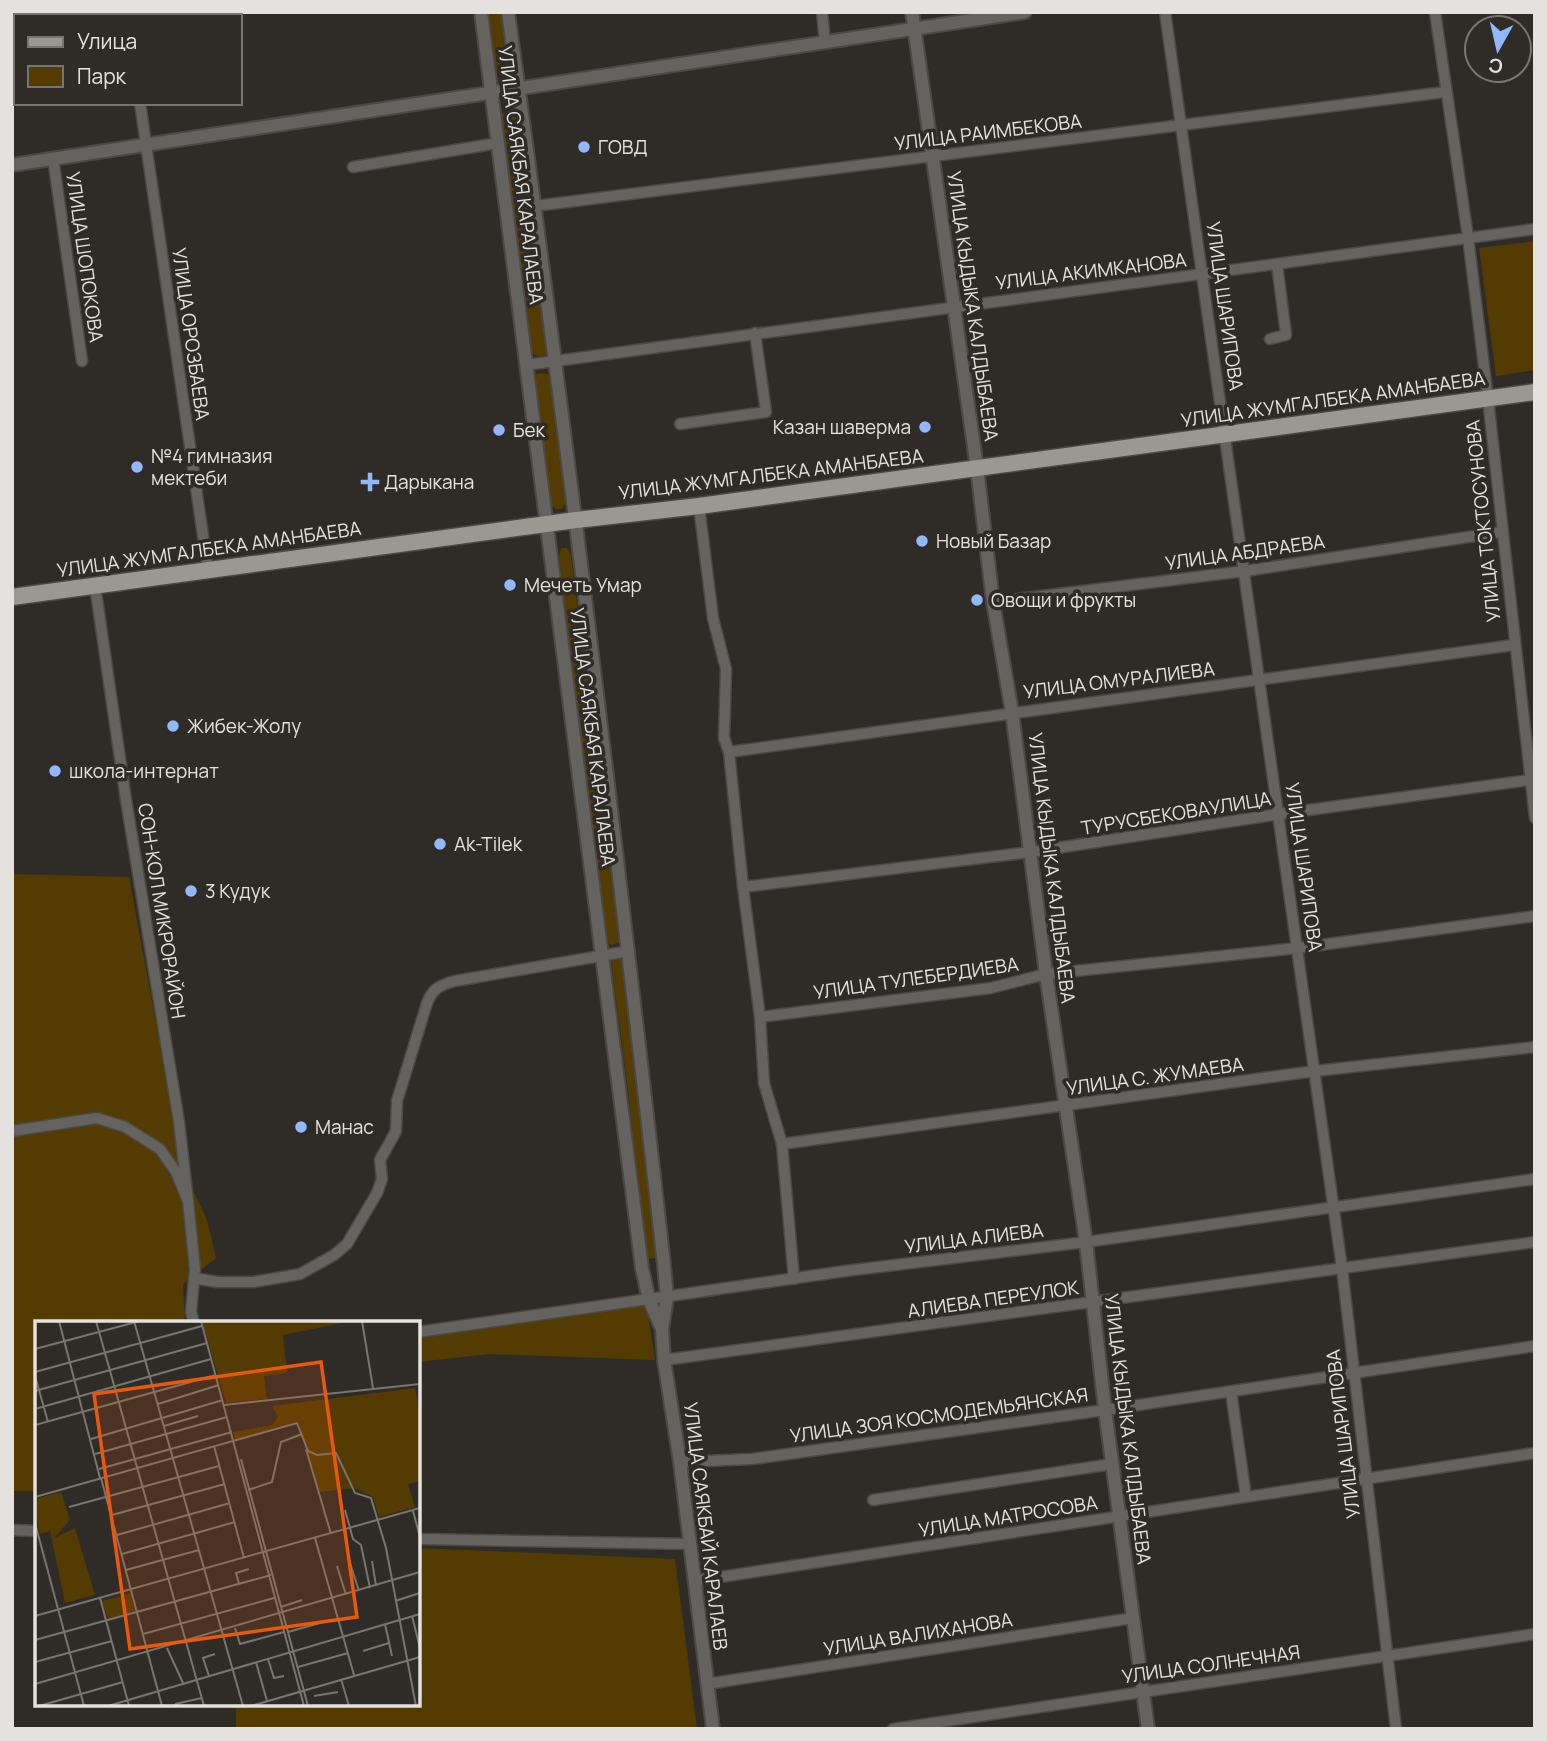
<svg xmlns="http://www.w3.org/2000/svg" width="1547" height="1741" viewBox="0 0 1547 1741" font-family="Manrope,sans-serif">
<rect width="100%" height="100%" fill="#2f2c27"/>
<g fill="#533b02">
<polygon points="489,12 502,12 509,68 505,73 501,73 496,70"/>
<polygon points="505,112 514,115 517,130 547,350 546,355 541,358 530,352 501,114"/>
<polygon points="1535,241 1535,370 1496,376 1479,248"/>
<polygon points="542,373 549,375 552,380 567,500 562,509 556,509 548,503 534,378 536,374"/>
<polygon points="561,548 567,548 571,556 619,938 619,943 610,945 607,939 559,557"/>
<polygon points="12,874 129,877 183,1169 207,1220 216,1258 183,1284 185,1323 37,1323 37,1491 12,1491"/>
<polygon points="616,957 621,958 623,966 657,1251 656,1258 648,1259 644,1241 628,1090 611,962"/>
<polygon points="646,1301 655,1360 490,1354 418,1362 418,1336"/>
<polygon points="418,1548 675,1559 697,1729 236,1729 236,1704 395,1707 396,1704 418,1704"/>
</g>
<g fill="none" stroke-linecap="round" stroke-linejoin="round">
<g stroke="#4c4944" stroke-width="13">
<g id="minor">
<polyline points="127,12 127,16"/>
<polyline points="822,12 825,42"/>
<polyline points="1165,12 1342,1268 1396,1729"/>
<polyline points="1435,12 1468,237 1488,399 1535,818"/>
<polyline points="140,103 208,570"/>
<polyline points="53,158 82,361"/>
<polyline points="353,167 498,143"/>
<polyline points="535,206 1445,92"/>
<polyline points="1270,339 1286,335 1277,264"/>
<polyline points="526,365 1535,229"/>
<polyline points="680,424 766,412 755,333"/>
<polyline points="699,506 713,618 726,669 724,738 729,752 743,887 760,1017 764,1083 782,1144 794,1279"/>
<polyline points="95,585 126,800 179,1122 188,1201"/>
<polyline points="993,602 1245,571 1501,532"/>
<polyline points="729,752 1514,645"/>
<polyline points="743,887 1031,852 1279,814 1530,780"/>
<polyline points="760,1017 991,988 1046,974 1298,948 1535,916"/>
<polyline points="12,1131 97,1118 125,1127 160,1149 176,1172 188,1201 195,1269 191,1312 194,1323"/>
<polyline points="782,1144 1315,1071 1535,1047"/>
<path d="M194 1278 217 1282H253L300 1274 334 1255 347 1244 377 1193 382 1179 380 1160 396 1131 397 1101 427 1003C433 988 440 985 455 981L629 951"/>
<polyline points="418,1332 845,1271 1086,1242 1535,1179"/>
<polyline points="664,1360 1535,1242"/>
<polyline points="1231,1392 1246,1497"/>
<polyline points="680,1462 752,1459 1105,1410 1535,1346"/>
<polyline points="873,1500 1112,1464"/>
<polyline points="12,1530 37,1531"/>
<polyline points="418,1539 690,1544"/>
<polyline points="694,1581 1535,1453"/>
<polyline points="707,1684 1133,1618"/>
<polyline points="893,1729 1535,1634"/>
</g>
</g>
<g stroke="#4c4944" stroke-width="16">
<g id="tertiary">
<polyline points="481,12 642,1268 649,1300 662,1329"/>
<path d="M508 12C566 429 617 847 664 1265L667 1297 662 1329 664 1360 680 1462 713 1729"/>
<polyline points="912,12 977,468 993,602 1012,712 1046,974 1086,1242 1105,1410 1148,1729"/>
<polyline points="12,165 1025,12"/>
</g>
</g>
<g stroke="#4c4944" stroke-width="19">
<polyline id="primary" points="12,597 576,520 699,506 1535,392"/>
</g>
<use href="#minor" stroke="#646360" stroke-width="10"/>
<use href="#tertiary" stroke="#646360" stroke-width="12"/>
<use href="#primary" stroke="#9b9892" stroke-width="16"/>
</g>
<g fill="#91b8fd" stroke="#2f2c27" stroke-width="2.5">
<circle cx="584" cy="147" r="7"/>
<circle cx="925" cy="427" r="7"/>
<circle cx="499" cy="430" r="7"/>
<circle cx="137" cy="467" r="7"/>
<path d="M366.5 471.5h7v7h7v7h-7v7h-7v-7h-7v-7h7z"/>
<circle cx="922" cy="541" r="7"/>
<circle cx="510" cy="585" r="7"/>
<circle cx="977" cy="600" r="7"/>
<circle cx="173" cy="726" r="7"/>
<circle cx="55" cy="771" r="7"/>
<circle cx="440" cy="844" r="7"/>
<circle cx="191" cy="891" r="7"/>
<circle cx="301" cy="1127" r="7"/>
</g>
<g text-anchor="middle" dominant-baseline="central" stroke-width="7" stroke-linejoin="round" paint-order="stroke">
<g font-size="19" fill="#e4e2de" stroke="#2f2c27">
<text transform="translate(988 132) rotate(-7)">УЛИЦА РАИМБЕКОВА</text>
<text transform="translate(521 175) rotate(83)">УЛИЦА САЯКБАЯ КАРАЛАЕВА</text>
<text transform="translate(85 257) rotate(82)">УЛИЦА ШОПОКОВА</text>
<text transform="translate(1091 271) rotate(-7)">УЛИЦА АКИМКАНОВА</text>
<text transform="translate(973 306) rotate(82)">УЛИЦА КЫДЫКА КАЛДЫБАЕВА</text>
<text transform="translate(1225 306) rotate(82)">УЛИЦА ШАРИПОВА</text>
<text transform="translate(191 334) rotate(82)">УЛИЦА ОРОЗБАЕВА</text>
<text transform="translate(1333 399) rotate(-8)">УЛИЦА ЖУМГАЛБЕКА АМАНБАЕВА</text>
<text transform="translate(771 474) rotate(-7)">УЛИЦА ЖУМГАЛБЕКА АМАНБАЕВА</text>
<text transform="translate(1483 521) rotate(-96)">УЛИЦА ТОКТОСУНОВА</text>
<text transform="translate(209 549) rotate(-8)">УЛИЦА ЖУМГАЛБЕКА АМАНБАЕВА</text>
<text transform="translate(1245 552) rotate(-8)">УЛИЦА АБДРАЕВА</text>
<text transform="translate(1119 680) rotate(-7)">УЛИЦА ОМУРАЛИЕВА</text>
<text transform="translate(593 737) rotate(83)">УЛИЦА САЯКБАЯ КАРАЛАЕВА</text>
<text transform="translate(1176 813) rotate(-9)">ТУРУСБЕКОВАУЛИЦА</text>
<text transform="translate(1304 867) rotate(82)">УЛИЦА ШАРИПОВА</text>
<text transform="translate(1052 868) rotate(83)">УЛИЦА КЫДЫКА КАЛДЫБАЕВА</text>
<text transform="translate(162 911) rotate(81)">СОН-КОЛ МИКРОРАЙОН</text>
<text transform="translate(916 978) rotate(-8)">УЛИЦА ТУЛЕБЕРДИЕВА</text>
<text transform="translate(1155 1076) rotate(-8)">УЛИЦА С. ЖУМАЕВА</text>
<text transform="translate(974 1238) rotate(-7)">УЛИЦА АЛИЕВА</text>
<text transform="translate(993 1299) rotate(-8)">АЛИЕВА ПЕРЕУЛОК</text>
<text transform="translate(939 1415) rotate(-8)">УЛИЦА ЗОЯ КОСМОДЕМЬЯНСКАЯ</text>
<text transform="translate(1128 1429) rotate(83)">УЛИЦА КЫДЫКА КАЛДЫБАЕВА</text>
<text transform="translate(1343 1434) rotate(-97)">УЛИЦА ШАРИПОВА</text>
<text transform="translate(1008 1516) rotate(-9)">УЛИЦА МАТРОСОВА</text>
<text transform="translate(706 1526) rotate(83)">УЛИЦА САЯКБАЙ КАРАЛАЕВ</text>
<text transform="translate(918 1634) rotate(-9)">УЛИЦА ВАЛИХАНОВА</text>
<text transform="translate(1211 1664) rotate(-8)">УЛИЦА СОЛНЕЧНАЯ</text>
</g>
<g font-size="19" fill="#e4e2de" stroke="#2f2c27" text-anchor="start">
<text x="598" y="147">ГОВД</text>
<text x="911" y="427" text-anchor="end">Казан шаверма</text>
<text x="513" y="430">Бек</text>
<text x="151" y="456">№4 гимназия<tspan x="151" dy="22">мектеби</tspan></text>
<text x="384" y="482">Дарыкана</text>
<text x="936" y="541">Новый Базар</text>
<text x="524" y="585">Мечеть Умар</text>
<text x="991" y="600">Овощи и фрукты</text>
<text x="187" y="726">Жибек-Жолу</text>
<text x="69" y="771">школа-интернат</text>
<text x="454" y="844">Ak-Tilek</text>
<text x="205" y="891">3 Кудук</text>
<text x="315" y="1127">Манас</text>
</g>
</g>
<g transform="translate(35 1321)">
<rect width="385" height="385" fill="#2f2c27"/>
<path d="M167 0H317L248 14 252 52 229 55 232 78 191 82ZM380 67 385 88V160L373 163 380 186 344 196 338 176 320 167 285 171 263 100 200 119 198 111 237 104 243 96 237 85ZM26 171 35 199 19 217 40 207 60 274 30 282 15 210 5 213 0 196V178ZM95 272 100 290 73 298 67 280Z" fill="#533b02"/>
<path fill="none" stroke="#777570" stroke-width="2" d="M24 0 65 157M61 0 169 385M99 0 208 385M166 0 269 385M327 0 338 67M0 28 105 0M0 51 167 5M0 55 13 101M0 70 172 22M123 83 184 64M189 84 385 63M0 88 176 38M0 104 181 54M129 105 163 95M56 118 188 79M179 125 209 237M271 128 296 213M60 133 192 96M206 138 273 385M64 148 197 111M66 157 127 385M213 169 237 161 246 121 267 113M0 176 262 102 273 130 282 134 301 132 320 172 336 177 351 227 381 385M34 186 184 145M310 189 318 218 326 224 335 267M378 190 385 216M77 194 190 163M0 202 49 385M82 214 195 182M280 217 319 354M87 233 200 201M314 239 324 270M337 240 341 265M302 245 311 274M91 249 164 229M204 263 201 252 214 248M65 277 94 385M360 280 385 272M246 286 267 279M0 295 385 187M377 295 385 327M350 303 357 335M200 307 205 323 249 311M253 311 292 300M108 313 239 277M0 319 236 254M132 327 148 362M328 330 354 322M233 338 239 357 249 355M0 341 77 320M221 341 232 380M263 346 313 332M174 355 168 337 180 333M306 358 314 385M0 363 385 251M279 375 303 371M140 383 167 377M4 385 88 361M73 385 385 293M216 385 385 336"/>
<path fill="#e8590c" fill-opacity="0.15" stroke="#e8590c" stroke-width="3.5" d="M286 41 322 296 95 328 59 73Z"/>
<rect width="385" height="385" fill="none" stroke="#e4e2de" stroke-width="3.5"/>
</g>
<rect width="1547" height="1741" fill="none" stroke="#e4e2de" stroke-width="28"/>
<rect x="14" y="14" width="228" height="91" fill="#2f2c27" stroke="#777570" stroke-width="2"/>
<rect x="28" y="37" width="35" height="10" fill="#9b9892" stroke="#777570" stroke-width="2"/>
<text x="77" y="49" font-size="21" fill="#e4e2de">Улица</text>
<rect x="28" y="66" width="35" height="21" fill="#533b02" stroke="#777570" stroke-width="2"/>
<text x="77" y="84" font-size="21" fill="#e4e2de">Парк</text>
<g transform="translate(1498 49) rotate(188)"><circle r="33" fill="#2f2c27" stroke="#777570" stroke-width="2"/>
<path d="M0-5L12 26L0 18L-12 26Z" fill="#91b8fd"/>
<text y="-10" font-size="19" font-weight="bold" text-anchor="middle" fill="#e4e2de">С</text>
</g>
</svg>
